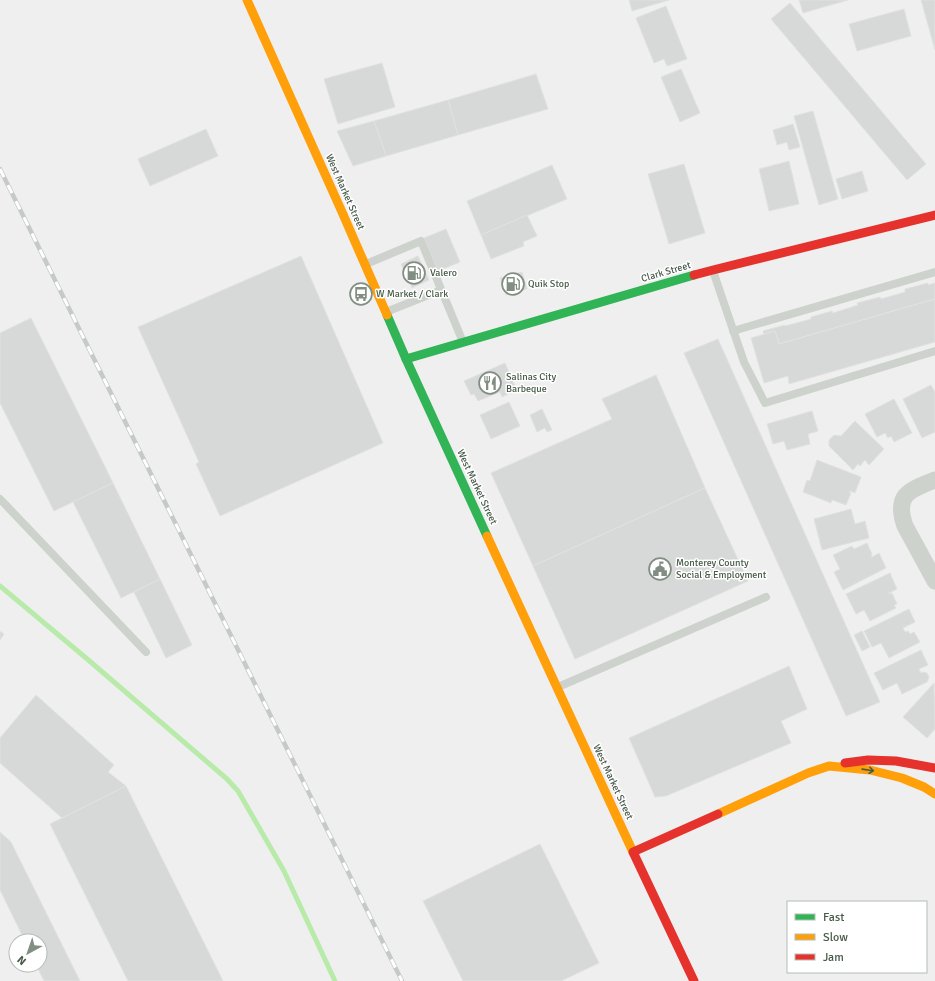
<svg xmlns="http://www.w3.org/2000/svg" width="935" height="981" viewBox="0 0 935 981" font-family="Signika,sans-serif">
<rect width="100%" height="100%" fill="#efefef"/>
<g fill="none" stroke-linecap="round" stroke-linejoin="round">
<polyline stroke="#b8eaaa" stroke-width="5" points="0,586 86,658 227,779 238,791 284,871 335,981"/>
</g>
<g fill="#d6d9d7" stroke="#e0e2e1">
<polygon points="629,0 669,0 632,11"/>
<polygon points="799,0 848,0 803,13"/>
<polygon points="921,0 935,0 935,50"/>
<polygon points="790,3 926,164 907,180 771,19"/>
<polygon points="666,6 687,59 667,66 664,59 654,63 636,18"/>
<polygon points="904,9 911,36 857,51 849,24"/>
<polygon points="382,63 395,107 338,124 324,79"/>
<polygon points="681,69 700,113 680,122 661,77"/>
<polygon points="536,74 548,109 458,135 448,100"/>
<polygon points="448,100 458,135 386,156 374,121"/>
<polygon points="813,111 838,199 819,205 794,116"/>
<polygon points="374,121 386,156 353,166 337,131"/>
<polygon points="793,124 800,147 789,150 787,142 777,145 773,130"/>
<polygon points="206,129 218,156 150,186 138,159"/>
<polygon points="789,161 799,204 769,211 759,169"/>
<polygon points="684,164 705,233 669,244 648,174"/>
<polygon points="552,165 567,199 481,235 467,201"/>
<polygon points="862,171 868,191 842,199 836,179"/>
<polygon points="527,215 537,236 523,242 524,246 491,259 481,235"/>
<polygon points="446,229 460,262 438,271 424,238"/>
<polygon points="301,256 383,443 220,516 196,464 199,462 138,327"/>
<polygon points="418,256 429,280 412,288 401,264"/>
<polygon points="522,272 527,289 506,295 500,278"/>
<polygon points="928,283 928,285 935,283 935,299 779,344 775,331 764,334 763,331 785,325 785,326 811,319 811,317 832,311 833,313 858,305 857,303 880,297 881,299 905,292 905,289"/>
<polygon points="935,299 935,342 789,384 788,376 764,383 751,338 775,331 779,344"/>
<polygon points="31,318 113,483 54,511 0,403 0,333"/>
<polygon points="718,339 880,702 846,716 684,353"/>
<polygon points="505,363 515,386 508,389 510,393 502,397 500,392 478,401 474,394 471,395 464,381"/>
<polygon points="656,375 705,488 533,566 491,473 612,419 602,399"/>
<polygon points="931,385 935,392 935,432 922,438 903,399"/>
<polygon points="894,399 912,433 894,442 891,436 888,438 885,433 877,437 865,414"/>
<polygon points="509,402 520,426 491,439 480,415"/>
<polygon points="542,409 552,430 547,432 545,428 537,432 530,415"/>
<polygon points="812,411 818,431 808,434 810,444 787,450 784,441 773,444 767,424"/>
<polygon points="855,421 884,449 869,465 865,460 860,466 858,464 853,470 829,446 829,440 834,435 841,436"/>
<polygon points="817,460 861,477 855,493 850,491 849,492 851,493 846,505 832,500 831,503 803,492 807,480 810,481"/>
<polygon points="113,483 160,579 121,598 73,502"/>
<polygon points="705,488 748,581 575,659 533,566"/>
<polygon points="851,509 855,524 865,521 869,538 822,550 814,519"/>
<polygon points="867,543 872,554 871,555 872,557 879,553 886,568 843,590 834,572 840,569 833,555 852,546 854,549"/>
<polygon points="890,573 897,589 889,593 889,594 892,593 897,604 894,605 896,608 870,621 864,610 856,614 846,594"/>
<polygon points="160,579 192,645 166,658 134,592"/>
<polygon points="909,609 915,622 903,628 905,632 908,631 910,634 914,632 920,642 889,658 881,643 872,647 864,631"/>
<polygon points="0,631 4,634 0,640"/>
<polygon points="862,631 870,647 862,651 854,635"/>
<polygon points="921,650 928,665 919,669 921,673 923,672 927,673 929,677 927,682 902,694 897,683 883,690 874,673"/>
<polygon points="789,666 807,709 781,721 791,743 666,796 655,797 629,738"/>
<polygon points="934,683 935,729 927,738 903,717"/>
<polygon points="36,695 114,765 108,772 126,786 62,818 0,763 0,738"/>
<polygon points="126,786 223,981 128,981 50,824"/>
<polygon points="0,832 11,842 80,981 44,981 36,965 40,965 40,941 25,941 0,890"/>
<polygon points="540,844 599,963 561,981 463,981 423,901"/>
</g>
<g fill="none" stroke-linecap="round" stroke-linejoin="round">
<g stroke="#cdd2cd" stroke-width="8">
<polyline points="366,264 421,241 463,342"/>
<polyline points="713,271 744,362 765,403 935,351"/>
<polyline points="386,312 441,290"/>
<polyline points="733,331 935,272"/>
<polyline points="0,499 146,652"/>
<polyline points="558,687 766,597"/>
</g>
<path stroke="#cdd2cd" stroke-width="17" d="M935 480C909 490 894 495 905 526L935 581"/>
<g stroke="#30b455" stroke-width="9">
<polyline points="387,315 406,359 487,536"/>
<polyline points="406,359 694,275"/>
</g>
<g stroke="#ff9f0a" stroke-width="9">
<polyline points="247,0 342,212 387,315"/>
<polyline points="487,536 633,852"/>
<polyline points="718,814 808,773 829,766 870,770 902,778 924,787 935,794"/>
</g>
<g stroke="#e5322d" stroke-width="9">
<polyline points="694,275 713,270 935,215"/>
<polyline points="845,763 868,760 896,761 935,768"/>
<polyline points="694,981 633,852 718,814"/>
</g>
<g stroke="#c6cac7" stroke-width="4.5">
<polyline id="rail" points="0,169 402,981"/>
</g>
<use href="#rail" stroke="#fff" stroke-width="3" stroke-dasharray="9" stroke-linecap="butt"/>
</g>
<defs><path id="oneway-shaft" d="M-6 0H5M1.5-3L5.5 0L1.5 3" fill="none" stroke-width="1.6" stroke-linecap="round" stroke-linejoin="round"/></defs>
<use stroke="#465e48" href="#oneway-shaft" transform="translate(868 770) rotate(8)"/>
<defs>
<g id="fuel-ring" transform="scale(1.15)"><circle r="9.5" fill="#fff" stroke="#828e82" stroke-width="1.5"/><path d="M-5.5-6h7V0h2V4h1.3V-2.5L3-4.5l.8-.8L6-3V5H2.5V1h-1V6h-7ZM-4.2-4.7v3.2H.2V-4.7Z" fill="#828e82"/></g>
<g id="bus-ring" transform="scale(1.15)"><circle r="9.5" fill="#fff" stroke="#828e82" stroke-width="1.5"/><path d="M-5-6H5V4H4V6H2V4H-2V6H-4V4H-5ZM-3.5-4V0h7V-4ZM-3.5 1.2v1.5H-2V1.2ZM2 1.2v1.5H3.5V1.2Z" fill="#828e82"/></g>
<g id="restaurant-ring" transform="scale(1.15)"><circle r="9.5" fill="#fff" stroke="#828e82" stroke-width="1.5"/><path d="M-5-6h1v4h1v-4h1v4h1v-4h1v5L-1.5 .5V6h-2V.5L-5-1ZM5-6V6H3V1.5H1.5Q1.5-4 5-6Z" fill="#828e82"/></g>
<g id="civic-ring" transform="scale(1.15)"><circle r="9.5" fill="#fff" stroke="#828e82" stroke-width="1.5"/><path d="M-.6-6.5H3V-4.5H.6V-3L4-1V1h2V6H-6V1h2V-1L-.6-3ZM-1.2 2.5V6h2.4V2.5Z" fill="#828e82"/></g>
</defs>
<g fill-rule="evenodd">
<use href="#fuel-ring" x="414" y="273"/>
<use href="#fuel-ring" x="513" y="284"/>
<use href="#bus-ring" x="361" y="294"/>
<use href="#restaurant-ring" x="490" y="383"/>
<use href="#civic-ring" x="660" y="569"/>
</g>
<g text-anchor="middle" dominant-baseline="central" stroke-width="3" stroke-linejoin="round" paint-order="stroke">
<g font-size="10" fill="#475a47" stroke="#fff">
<text transform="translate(345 192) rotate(66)">West Market Street</text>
<text transform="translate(666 272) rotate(-16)">Clark Street</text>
<text transform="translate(477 487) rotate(65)">West Market Street</text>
<text transform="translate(613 782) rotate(65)">West Market Street</text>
</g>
<g font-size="10" fill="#475a47" stroke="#fff" text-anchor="start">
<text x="430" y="273">Valero</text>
<text x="528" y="284">Quik Stop</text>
<text x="376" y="294">W Market / Clark</text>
<text x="506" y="377">Salinas City<tspan x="506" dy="12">Barbeque</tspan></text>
<text x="676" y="563">Monterey County<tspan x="676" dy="12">Social &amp; Employment</tspan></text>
</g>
</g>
<rect x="787" y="901" width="140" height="72" fill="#ffffff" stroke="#b5bdb5"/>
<rect x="795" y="914" width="20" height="6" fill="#30b455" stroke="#b5bdb5"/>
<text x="823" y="921" font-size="12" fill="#475a47">Fast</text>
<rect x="795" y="934" width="20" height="6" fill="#ff9f0a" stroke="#b5bdb5"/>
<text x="823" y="941" font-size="12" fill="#475a47">Slow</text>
<rect x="795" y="954" width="20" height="6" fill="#e5322d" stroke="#b5bdb5"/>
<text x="823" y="961" font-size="12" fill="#475a47">Jam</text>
<g transform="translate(28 953) rotate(220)"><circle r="19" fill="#ffffff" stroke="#b5bdb5"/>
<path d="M0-3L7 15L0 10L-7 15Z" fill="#828e82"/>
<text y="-6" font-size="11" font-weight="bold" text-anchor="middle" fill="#475a47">N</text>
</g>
</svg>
